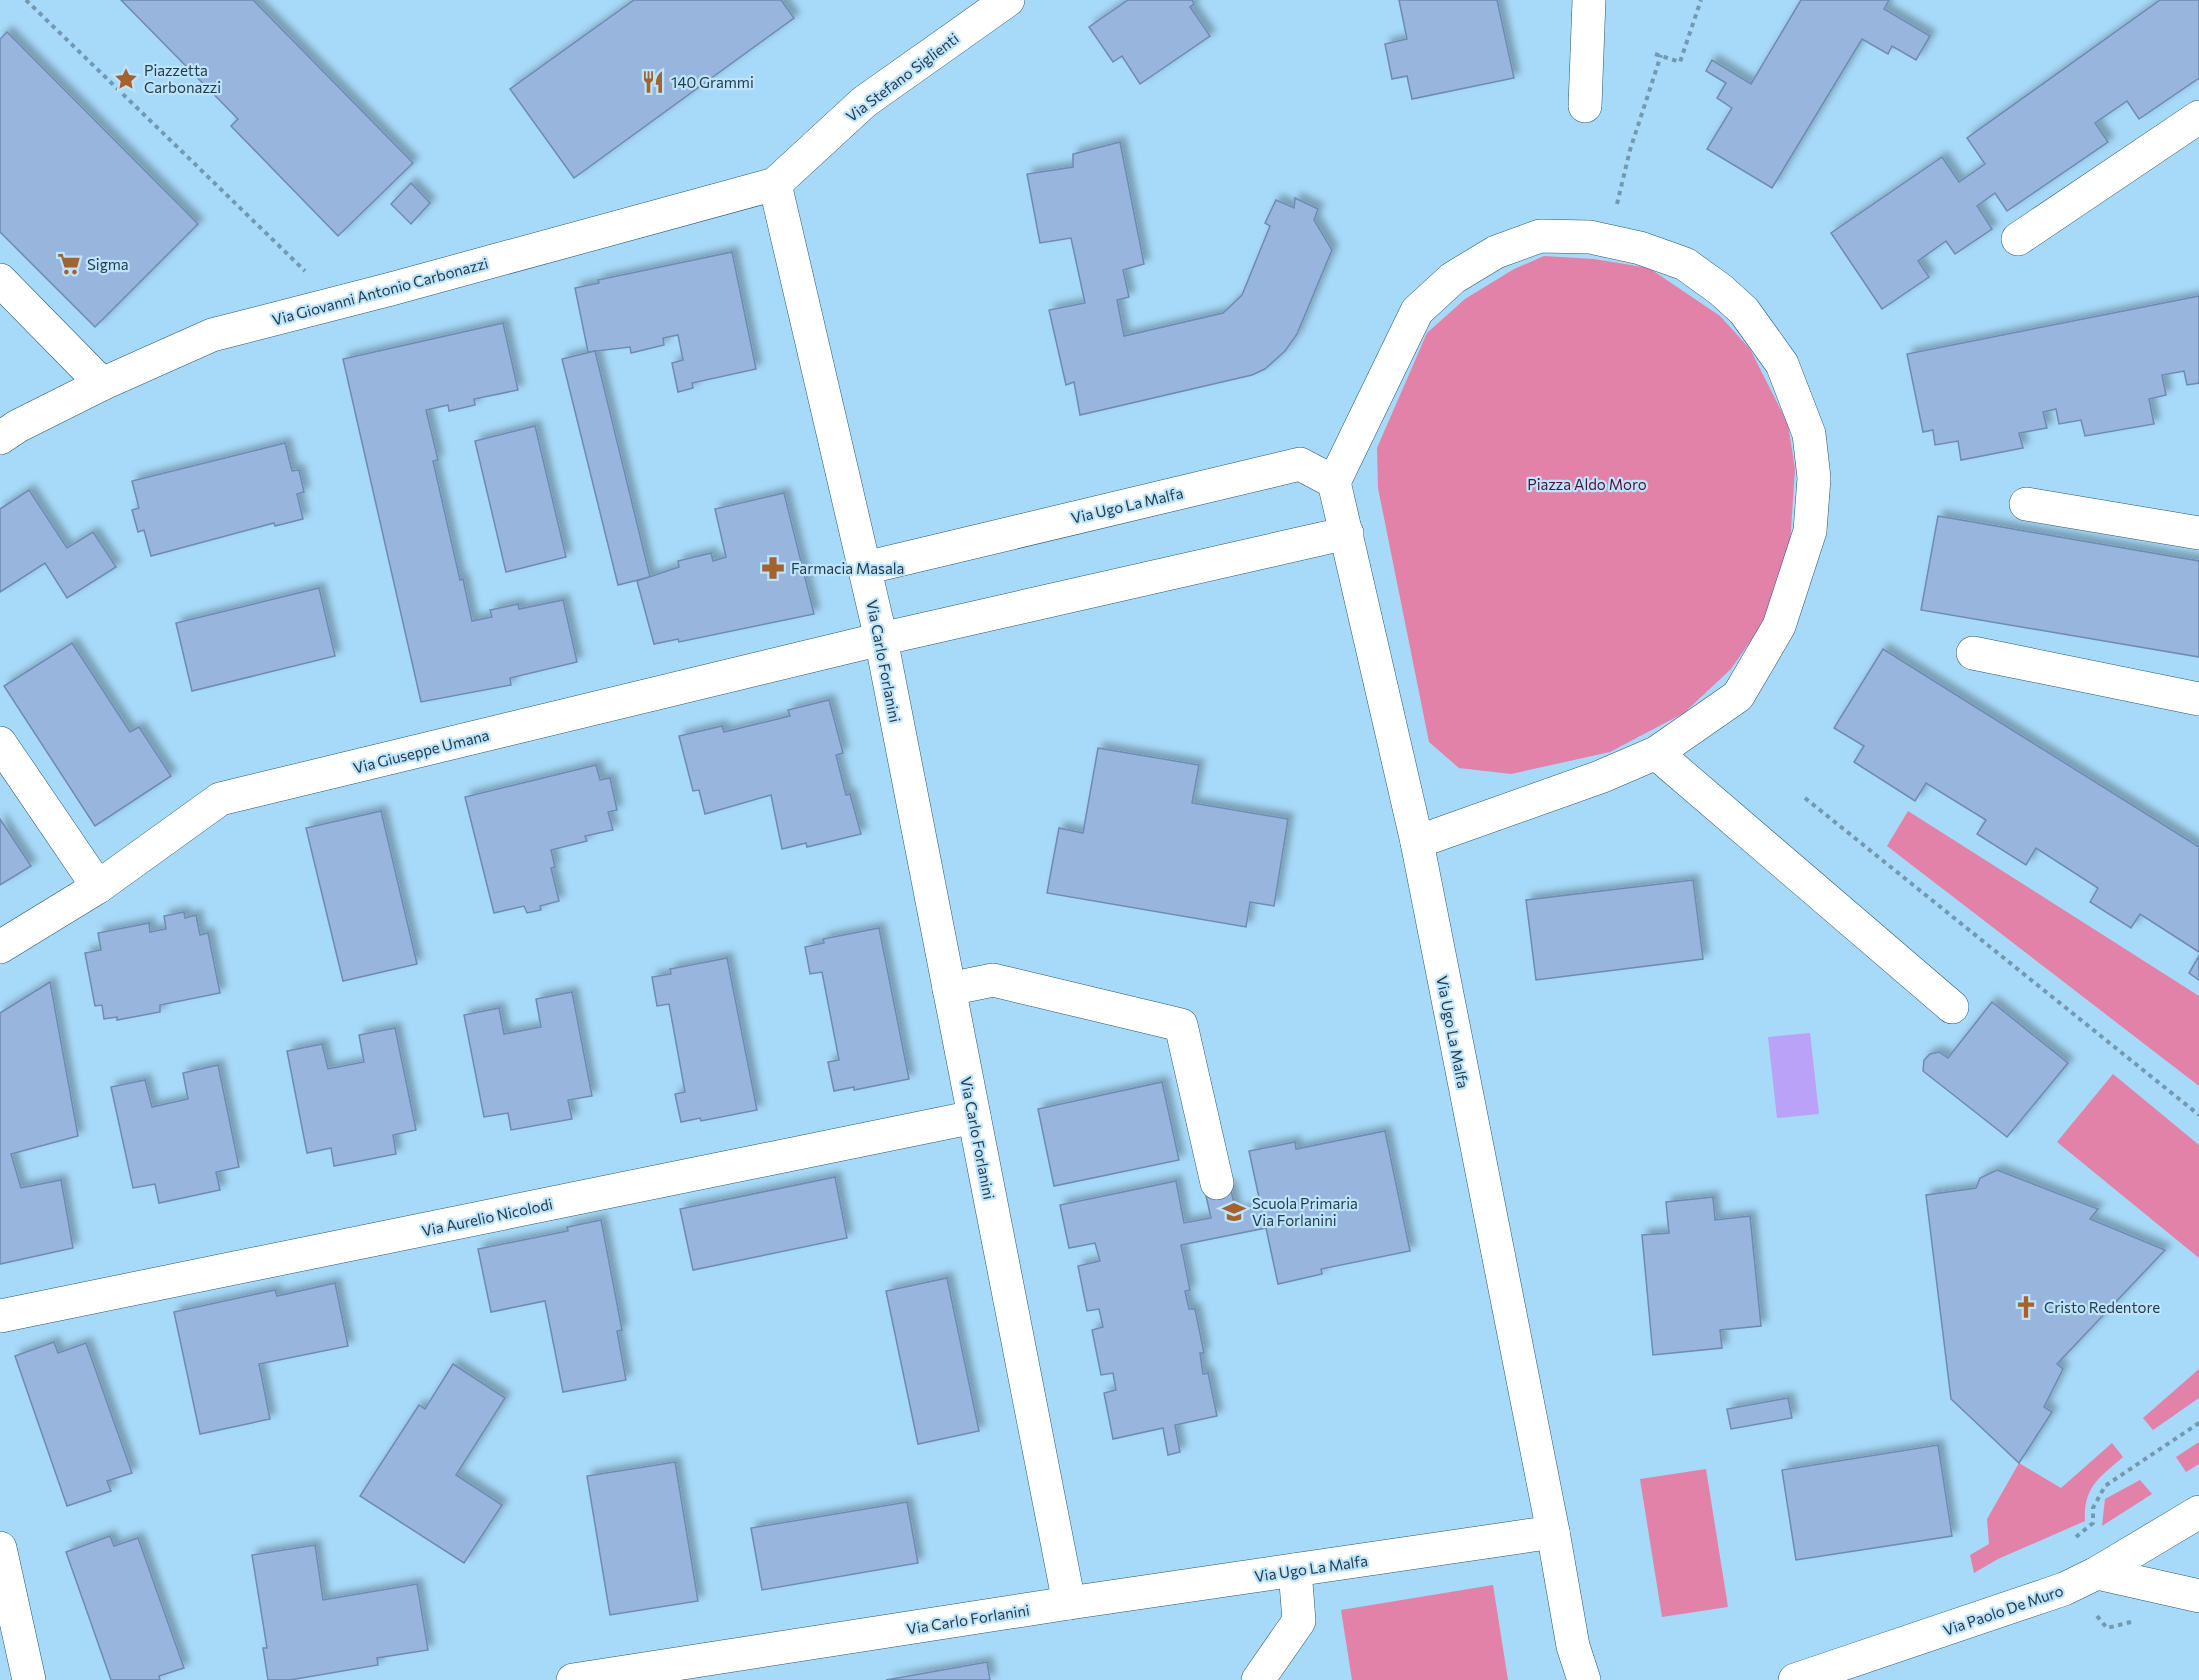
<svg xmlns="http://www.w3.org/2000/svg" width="2199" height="1680" viewBox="0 0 2199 1680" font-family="Commissioner,sans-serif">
<defs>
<filter id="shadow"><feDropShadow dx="5.5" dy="-5.5" stdDeviation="3" flood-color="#0004"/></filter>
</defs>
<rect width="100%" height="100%" fill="#a7d9f8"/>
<g fill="#e382a8">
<polygon points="1544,256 1594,259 1649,268 1720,316 1750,349 1788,424 1795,469 1790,545 1765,620 1731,669 1684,713 1610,752 1511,774 1459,768 1429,742 1378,488 1377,448 1427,333 1465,299 1514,269"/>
<polygon points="1908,811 2199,996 2199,1086 1887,846"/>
<polygon points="2113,1074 2199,1145 2199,1258 2057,1142"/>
<polygon points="2199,1369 2199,1398 2153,1430 2143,1418"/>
<polygon points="2199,1442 2199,1464 2186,1472 2176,1457"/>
<path d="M2112 1443 2123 1457C2100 1477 2083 1487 2085 1521L1998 1559 1974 1573 1970 1555 1989 1544 1987 1519 2019 1463 2061 1488Z"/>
<polygon points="1706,1469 1728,1607 1662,1617 1640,1479"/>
<polygon points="2140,1480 2152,1494 2102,1526 2105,1499"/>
<polygon points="1493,1585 1508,1680 1352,1680 1341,1610"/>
</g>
<polygon fill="#b9a2f7" points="1810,1033 1819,1114 1777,1118 1768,1037"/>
<g fill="#97b5dd" stroke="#6e8bb1" stroke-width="1.5" filter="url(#shadow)">
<polygon points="121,0 253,0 413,163 338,236 231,126 238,119"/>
<polygon points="634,0 781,0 794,18 574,178 510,89"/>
<polygon points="1128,0 1192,0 1194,4 1190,7 1210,36 1140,84 1122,56 1113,62 1089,27"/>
<polygon points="1399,0 1497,0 1514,78 1412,99 1407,76 1392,79 1385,44 1407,39"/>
<polygon points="1801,0 1889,0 1884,9 1930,36 1916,60 1892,46 1888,54 1862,39 1772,188 1707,149 1732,108 1717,98 1726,83 1706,71 1712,60 1751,84"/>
<polygon points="2160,0 2199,0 2199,78 2139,119 2127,101 2095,123 2108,142 2007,211 1995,193 1977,206 1992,229 1955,254 1946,241 1918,261 1929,277 1882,309 1831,233 1942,157 1959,182 1985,164 1967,138"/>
<polygon points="7,32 198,224 95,327 0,232 0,39"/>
<polygon points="1120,142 1144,264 1123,270 1129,297 1117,300 1124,336 1223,313 1242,295 1270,226 1265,223 1276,200 1294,208 1295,198 1318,209 1314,220 1332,250 1297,334 1285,351 1265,369 1252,375 1080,415 1074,382 1066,385 1049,310 1085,303 1071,238 1040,243 1027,174 1073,167 1073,154"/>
<polygon points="411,183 430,203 411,224 391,204"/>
<polygon points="732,252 756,369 692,383 693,388 678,392 672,363 683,360 678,335 663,338 664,345 631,353 630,347 588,352 575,288 599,283 598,280"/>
<polygon points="2199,296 2199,383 2187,385 2184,371 2162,375 2166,395 2149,399 2154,424 2085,436 2081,420 2059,424 2056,409 2043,412 2047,428 2019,433 2023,448 1961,460 1958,441 1935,445 1933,430 1923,432 1907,354"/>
<polygon points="503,323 518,390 474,399 475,405 449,411 448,405 426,410 438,460 433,461 460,580 463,579 472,621 492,617 490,610 518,604 519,609 563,600 577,662 510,678 511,685 421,702 343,359"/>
<polygon points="595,351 650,577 618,585 562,359"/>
<polygon points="535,426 566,557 506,572 475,441"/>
<polygon points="285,443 292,471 299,470 304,492 297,494 303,519 275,526 274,523 151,556 144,530 138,532 132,510 139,508 132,481"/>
<polygon points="29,490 67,548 93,532 116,567 67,598 45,563 0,592 0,509"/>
<polygon points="784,493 814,614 679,642 678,639 654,644 637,581 679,567 678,561 711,553 713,561 726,557 715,509"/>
<polygon points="1938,516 2199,561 2199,657 1921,610"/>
<polygon points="319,588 335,656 192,691 176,623"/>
<polygon points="72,643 130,732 139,727 171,776 95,826 4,686"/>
<polygon points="1883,649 2199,847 2199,952 2140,914 2131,928 2090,902 2098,888 2036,848 2026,865 1977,834 1986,820 1926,783 1915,801 1854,762 1864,746 1834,728"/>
<polygon points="829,700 843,753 836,755 846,795 850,794 861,834 807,847 806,843 782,849 771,795 705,814 699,790 693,791 679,736 722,726 724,732 790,716 788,710"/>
<polygon points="1098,748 1199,765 1192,803 1288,819 1274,906 1250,902 1246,927 1047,893 1059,828 1083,833"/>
<polygon points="596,765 600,780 610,778 617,810 608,812 613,830 585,836 587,841 551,850 555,867 551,868 559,901 540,906 541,910 527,913 524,906 494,913 465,797"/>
<polygon points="381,811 417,964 343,981 306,828"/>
<polygon points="0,819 31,866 0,885"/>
<polygon points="1693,880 1703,959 1536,980 1526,900"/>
<polygon points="184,912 185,918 196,915 200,935 208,933 220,993 160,1005 160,1012 117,1020 117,1017 104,1019 102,1005 95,1006 85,953 101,950 98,933 149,923 150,932 166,929 164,916"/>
<polygon points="879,928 909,1079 854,1090 854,1087 834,1091 828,1062 839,1060 822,972 810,974 805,947 824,943 823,939"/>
<polygon points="2199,956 2199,980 2189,973"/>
<polygon points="727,958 757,1110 701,1121 700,1118 681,1122 675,1094 685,1092 669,1004 657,1006 652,977 671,974 670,969"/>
<polygon points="50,982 78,1136 11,1154 21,1188 61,1180 73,1248 0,1264 0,1013"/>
<polygon points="572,992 592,1096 568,1100 572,1119 511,1130 508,1113 484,1117 464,1015 499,1008 504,1034 541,1027 536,999"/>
<polygon points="1992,1002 2068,1063 2007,1137 1923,1071 1924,1060 1930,1054 1939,1052 1948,1058"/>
<polygon points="395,1028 416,1130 393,1135 396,1154 334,1166 331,1148 307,1153 287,1051 322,1044 328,1069 364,1062 359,1035"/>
<polygon points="218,1065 239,1167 216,1172 220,1190 159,1203 155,1184 133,1188 111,1087 145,1080 152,1107 188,1099 183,1073"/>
<polygon points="1162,1082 1179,1160 1054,1186 1038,1109"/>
<polygon points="1385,1131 1410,1251 1321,1269 1322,1274 1278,1284 1266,1228 1181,1245 1190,1290 1185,1291 1189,1309 1195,1309 1204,1353 1200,1353 1203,1374 1208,1373 1217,1416 1175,1425 1180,1452 1168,1455 1163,1428 1113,1439 1104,1393 1116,1390 1113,1373 1101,1375 1092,1330 1103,1327 1099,1309 1087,1311 1078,1266 1100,1261 1095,1243 1069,1248 1060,1205 1176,1181 1184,1223 1211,1218 1205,1191 1230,1186 1236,1212 1261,1207 1249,1151 1295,1142 1296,1149"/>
<polygon points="1997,1170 2098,1209 2090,1219 2165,1250 2057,1364 2063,1369 2044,1407 2052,1412 2019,1463 1951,1399 1926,1195 1976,1188 1980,1178"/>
<polygon points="835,1177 847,1238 693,1270 680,1209"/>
<polygon points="1713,1197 1715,1220 1750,1216 1761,1326 1720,1330 1722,1348 1653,1355 1642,1235 1669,1233 1666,1202"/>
<polygon points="601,1220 622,1330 617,1331 626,1380 563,1392 545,1301 491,1312 478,1249 568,1231 567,1227"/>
<polygon points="947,1278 979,1431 918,1444 886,1291"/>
<polygon points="335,1283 348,1346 259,1364 270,1419 200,1434 174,1312 275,1290 277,1296"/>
<polygon points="54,1342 58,1353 86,1343 132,1473 107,1481 111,1491 67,1506 15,1356"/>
<polygon points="453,1364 505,1398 456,1475 502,1505 464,1563 360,1496 419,1405 425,1409"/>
<polygon points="1788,1398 1792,1418 1731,1429 1727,1409"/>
<polygon points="1938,1445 1952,1536 1796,1560 1782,1470"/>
<polygon points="675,1462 698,1601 610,1615 587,1476"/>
<polygon points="907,1502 918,1563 762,1590 751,1528"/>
<polygon points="110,1536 114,1546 138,1538 184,1668 159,1676 160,1680 111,1680 66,1552"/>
<polygon points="315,1545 323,1600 417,1584 428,1650 377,1658 378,1665 290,1680 268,1680 263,1648 267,1648 252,1555"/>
<polygon points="987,1662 990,1680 886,1680"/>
</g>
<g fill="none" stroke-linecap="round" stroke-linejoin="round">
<g stroke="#275670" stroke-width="34">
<g id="minor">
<polyline points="1585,106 1589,0"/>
<polyline points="775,184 881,639 1069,1603"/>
<polyline points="2018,239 2199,117"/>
<polyline points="0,280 102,384"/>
<polyline points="0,438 18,426 102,384 212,335 391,289 775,184 864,102 1008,0"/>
<polyline points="1334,482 1417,311 1453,278 1496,252 1540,236 1590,237 1640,248 1685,264 1721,290 1744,311 1782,364 1809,434 1814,478 1810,531 1779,626 1738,696 1656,753 1600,777 1417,842"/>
<polyline points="2026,504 2199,533"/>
<polyline points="865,568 1300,464 1334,482 1417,842 1553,1532 1573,1646 1584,1680"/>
<polyline points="1973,653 2199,699"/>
<polyline points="0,743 98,887"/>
<polyline points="1656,753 1952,1007"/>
<polyline points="0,947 98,887 220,799 881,639 1347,533"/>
<polyline points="949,989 993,980 1181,1025 1217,1183"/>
<polyline points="0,1316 974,1117"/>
<polyline points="0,1548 29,1680"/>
<polyline points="2097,1573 2199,1596"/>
<polyline points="573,1680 1069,1603 1553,1532"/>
<polyline points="1258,1680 1299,1621 1295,1570"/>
<polyline points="1795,1680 2064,1589 2097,1573 2199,1512"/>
</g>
</g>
<g stroke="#7399b0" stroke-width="4" stroke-dasharray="4.5 4.5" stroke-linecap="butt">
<polyline points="26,0 305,271"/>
<polyline points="1655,54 1680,62 1701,0"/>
<polyline points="1617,204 1630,150 1661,55"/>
<polyline points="1805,798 2199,1115"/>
<polyline points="2076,1537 2093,1523 2093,1508 2105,1486 2199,1423"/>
<polyline points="2097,1616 2107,1628 2131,1622"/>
</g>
<use href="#minor" stroke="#fff" stroke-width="33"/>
</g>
<defs>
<g id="sight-bare" transform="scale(1.8)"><path d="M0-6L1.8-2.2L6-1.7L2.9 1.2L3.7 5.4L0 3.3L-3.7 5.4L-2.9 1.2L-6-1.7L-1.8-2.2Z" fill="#a4622e" stroke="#bde4fd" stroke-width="2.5" paint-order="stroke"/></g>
<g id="restaurant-bare" transform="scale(1.8)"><path d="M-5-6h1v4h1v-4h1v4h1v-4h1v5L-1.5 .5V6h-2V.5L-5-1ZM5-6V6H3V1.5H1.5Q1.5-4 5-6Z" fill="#a4622e" stroke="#bde4fd" stroke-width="2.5" paint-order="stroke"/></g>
<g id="supermarket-bare" transform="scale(1.8)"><path d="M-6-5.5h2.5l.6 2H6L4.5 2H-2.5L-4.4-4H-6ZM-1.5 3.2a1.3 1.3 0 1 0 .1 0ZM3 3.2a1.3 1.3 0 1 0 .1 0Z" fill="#a4622e" stroke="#bde4fd" stroke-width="2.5" paint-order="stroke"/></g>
<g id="pharmacy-bare" transform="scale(1.8)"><path d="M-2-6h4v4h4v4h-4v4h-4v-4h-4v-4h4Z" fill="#a4622e" stroke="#bde4fd" stroke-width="2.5" paint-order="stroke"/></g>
<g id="school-bare" transform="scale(1.8)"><path d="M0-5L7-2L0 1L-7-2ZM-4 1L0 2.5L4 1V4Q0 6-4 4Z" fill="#a4622e" stroke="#bde4fd" stroke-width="2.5" paint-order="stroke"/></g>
<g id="church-bare" transform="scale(1.8)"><path d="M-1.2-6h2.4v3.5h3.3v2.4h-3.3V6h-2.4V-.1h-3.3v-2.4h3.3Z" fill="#a4622e" stroke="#bde4fd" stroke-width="2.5" paint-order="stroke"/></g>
</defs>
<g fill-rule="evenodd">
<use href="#sight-bare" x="126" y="79"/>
<use href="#restaurant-bare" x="653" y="82"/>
<use href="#supermarket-bare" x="69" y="264"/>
<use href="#pharmacy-bare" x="773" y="568"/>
<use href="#school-bare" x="1234" y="1212"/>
<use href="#church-bare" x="2026" y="1307"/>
</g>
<g text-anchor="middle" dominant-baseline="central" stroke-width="4.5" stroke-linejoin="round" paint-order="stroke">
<g font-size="15" fill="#273b47" stroke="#bde4fd" text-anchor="start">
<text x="144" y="70">Piazzetta<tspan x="144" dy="17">Carbonazzi</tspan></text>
<text x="671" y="82">140 Grammi</text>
<text x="87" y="264">Sigma</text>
<text x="791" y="568">Farmacia Masala</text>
<text x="1252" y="1203">Scuola Primaria<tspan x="1252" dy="17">Via Forlanini</tspan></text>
<text x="2044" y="1307">Cristo Redentore</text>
</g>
<g font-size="15" fill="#273b47" stroke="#bde4fd">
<text transform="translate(902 77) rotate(-37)">Via Stefano Siglienti</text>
<text transform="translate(380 291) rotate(-15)">Via Giovanni Antonio Carbonazzi</text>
<text transform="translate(1127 505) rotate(-13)">Via Ugo La Malfa</text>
<text transform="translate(884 661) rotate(79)">Via Carlo Forlanini</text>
<text transform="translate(421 751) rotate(-14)">Via Giuseppe Umana</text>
<text transform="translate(1453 1032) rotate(79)">Via Ugo La Malfa</text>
<text transform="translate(978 1138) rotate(79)">Via Carlo Forlanini</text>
<text transform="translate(487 1217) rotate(-12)">Via Aurelio Nicolodi</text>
<text transform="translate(1311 1568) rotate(-8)">Via Ugo La Malfa</text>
<text transform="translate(2003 1610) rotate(-19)">Via Paolo De Muro</text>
<text transform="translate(968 1619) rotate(-9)">Via Carlo Forlanini</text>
</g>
<g font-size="15" fill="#570e32" stroke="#bde4fd">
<text x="1587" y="484">Piazza Aldo Moro</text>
</g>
</g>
</svg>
